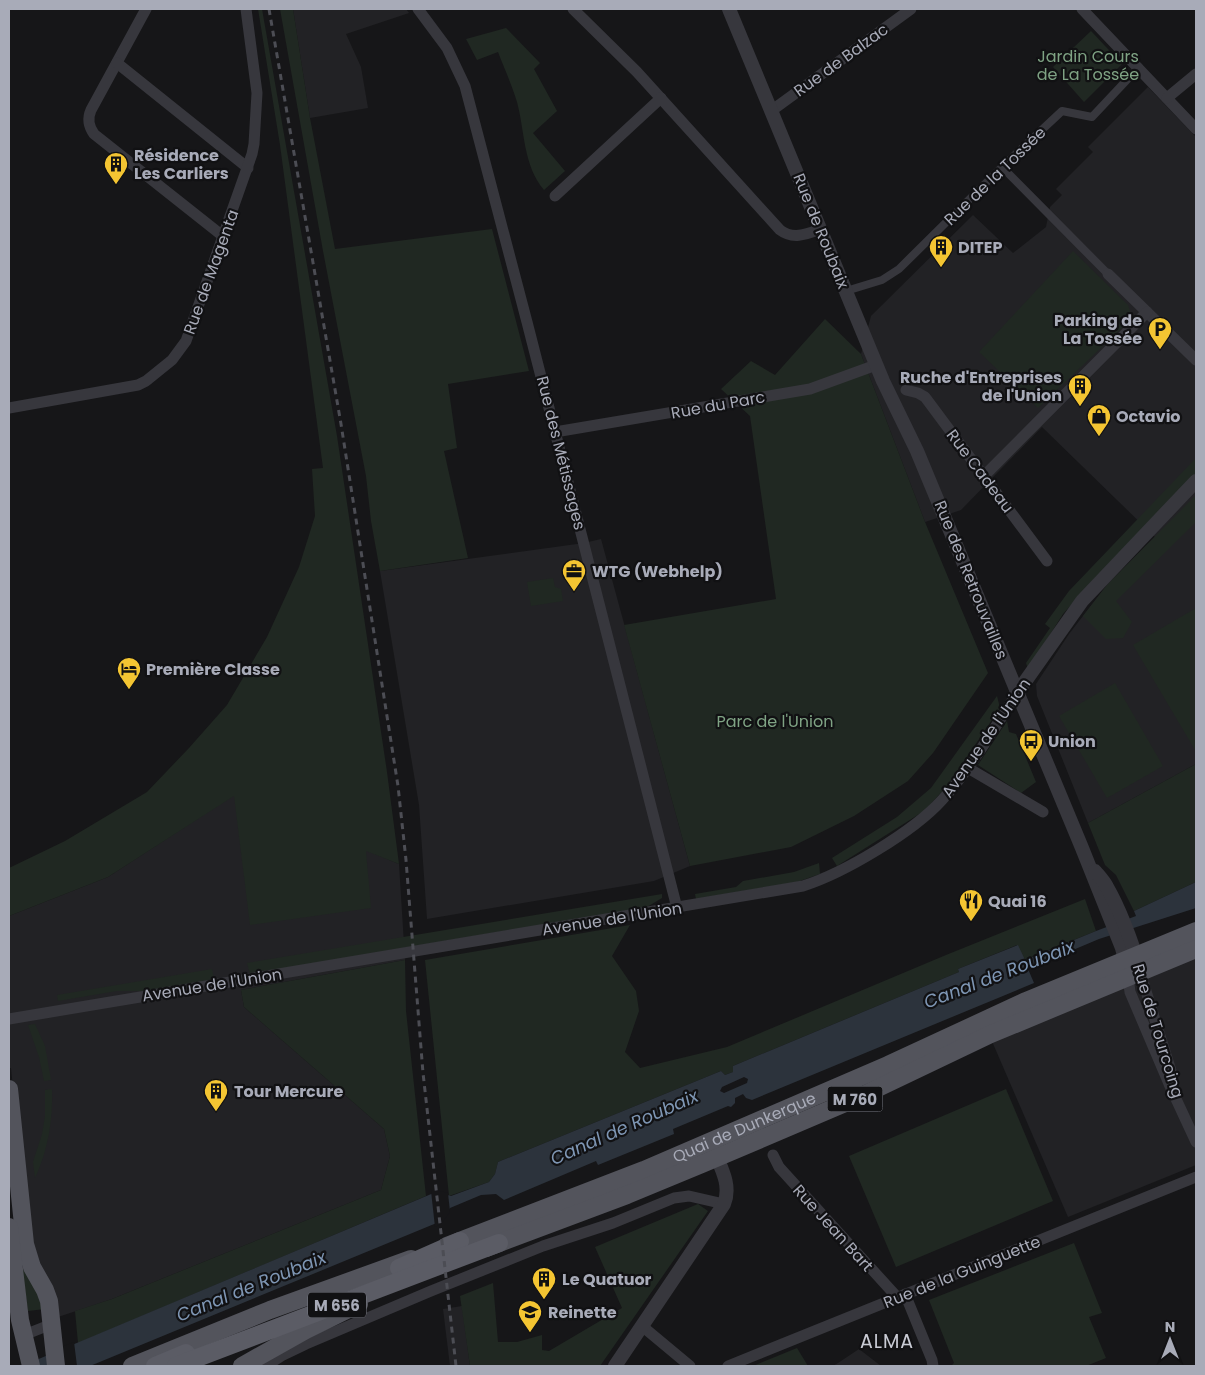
<svg xmlns="http://www.w3.org/2000/svg" width="1205" height="1375" viewBox="0 0 1205 1375" font-family="Poppins,sans-serif">
<rect width="100%" height="100%" fill="#161618"/>
<g fill="#222225">
<polygon points="293,9 406,9 409,13 346,34 361,67 368,108 310,118"/>
<polygon points="1148,87 1196,137 1196,764 1088,823 1037,696 1036,684 1069,634 1107,585 1155,537 1042,427 961,510 925,522 861,354 871,316 973,215 1013,253 1046,227 1050,207 1062,195 1056,189 1093,152 1088,147"/>
<polygon points="601,539 690,866 654,881 427,919 419,805 380,571 584,543"/>
<polygon points="234,795 399,864 405,960 241,990 244,1007 384,1129 390,1156 381,1190 112,1299 58,1317 34,1264 25,1208 11,1068 9,1068 9,916 108,877"/>
<polygon points="1196,957 1196,1165 1068,1217 991,1039"/>
<polygon points="462,1306 470,1366 450,1366 443,1309"/>
<polygon points="859,1349 881,1366 833,1366 838,1363"/>
</g>
<g fill="#202822">
<polygon points="258,9 262,9 337,436 387,772 399,864 366,851 371,908 250,925 234,796 108,877 9,916 9,868 65,841 147,792 189,748 227,705 267,637 299,567 315,516 312,469 323,468 280,145"/>
<polygon points="280,9 293,9 310,118 335,249 492,229 529,371 448,384 457,448 444,451 468,558 380,571 371,521 366,476 323,251"/>
<path d="M506 28 540 63 534 69 557 111 533 133 565 171 544 190C523 165 525 132 517 102 512 85 504 68 498 52L477 60 466 39Z"/>
<polygon points="1091,31 1122,64 1084,102 1053,67"/>
<polygon points="1073,251 1128,305 1130,311 1127,323 1038,408 979,352"/>
<polygon points="825,319 861,354 925,522 988,673 933,753 908,781 854,816 791,847 690,866 624,625 776,599 750,416 721,389 751,361 775,375"/>
<polygon points="1196,458 1196,473 1093,580 1063,614 1028,669 1026,663 1050,628 1045,624 1069,591"/>
<polygon points="1196,495 1196,522 1116,601 1132,622 1123,638 1106,639 1083,616 1107,585"/>
<polygon points="553,578 555,587 561,589 563,601 531,606 527,582"/>
<polygon points="1196,608 1196,750 1195,750 1133,645"/>
<polygon points="1115,683 1163,766 1107,798 1059,716"/>
<polygon points="997,696 1000,708 948,785 924,811 837,866 832,858 897,817 931,788"/>
<polygon points="1007,721 1009,732 1016,734 1036,782 1021,793 978,765"/>
<polygon points="1196,764 1196,882 1134,911 1116,875 1105,865 1088,823"/>
<polygon points="819,863 820,874 797,882 696,899 695,894 736,887 743,881 794,872"/>
<polygon points="662,894 662,898 647,907 250,974 247,963"/>
<polygon points="1085,899 1096,931 1024,960 1017,945 958,969 959,972 733,1066 733,1072 725,1075 721,1071 498,1162 495,1174 489,1182 449,1196 425,960 630,925 612,956 636,991 639,1011 625,1052 640,1068 727,1047 946,955"/>
<polygon points="405,960 406,1011 426,1196 78,1343 75,1311 112,1299 381,1190 390,1156 384,1129 244,1007 241,990"/>
<polygon points="212,969 214,979 145,991 117,991 58,1001 57,995"/>
<polygon points="35,1024 45,1046 51,1080 44,1081 39,1057 28,1025"/>
<path d="M52 1089C53 1120 48 1150 35 1178L33 1162 42 1134 45 1116V1090Z"/>
<polygon points="1006,1089 1053,1201 896,1267 849,1156"/>
<polygon points="698,1204 708,1211 600,1366 470,1366 460,1296 493,1283 498,1342 517,1342 542,1335 542,1350 549,1351 622,1308 595,1247"/>
<polygon points="1074,1243 1102,1313 1089,1317 1106,1358 1086,1366 951,1366 954,1363 929,1300"/>
<polygon points="26,1267 45,1309 28,1311 22,1269"/>
<polygon points="797,1348 808,1366 753,1366"/>
</g>
<path fill="#2c333c" fill-rule="evenodd" d="M1196 882V908L1099 939 1028 969 1034 983 752 1100 746 1098 743 1094 735 1098V1103L731 1107 728 1106 673 1129 674 1134 598 1165 596 1161 504 1200 496 1194 481 1195 450 1208 439 1222 90 1366H22L436 1192 451 1196 489 1182 495 1174 498 1162 721 1071 725 1075 733 1072V1066L959 972 958 969 1018 945 1025 960 1096 931 1136 916 1134 911ZM744 1077 748 1079 747 1083 724 1093 720 1091 722 1087Z"/>
<g fill="#161618">
<polygon points="436,1190 448,1193 450,1212 441,1224 435,1227 431,1191"/>
<polygon points="74,1342 77,1366 50,1366 49,1352"/>
</g>
<g fill="none" stroke-linecap="round" stroke-linejoin="round">
<g stroke="#37373d" stroke-width="8">
<polyline points="1002,167 1108,274"/>
<polyline points="846,291 882,280 899,269 1002,167 1062,111 1092,117 1139,67"/>
</g>
<g stroke="#37373d" stroke-width="11">
<path d="M146 9 91 110C87 119 89 127 94 134L224 237"/>
<polyline points="418,9 447,48 465,86 527,322 677,908"/>
<path d="M573 9 637 72 780 230C793 240 807 234 821 229"/>
<polyline points="1082,9 1196,129"/>
<polyline points="117,63 248,168"/>
<polyline points="1167,98 1196,74"/>
<polyline points="771,111 911,9"/>
<polyline points="555,196 661,98"/>
<polyline points="1108,274 1196,360"/>
<polyline points="906,390 918,393 925,397 1047,561"/>
<polyline points="9,408 138,385 146,381 172,360 186,341 252,154 254,144 257,93 246,9"/>
<polyline points="555,432 810,389 876,365"/>
<polyline points="984,476 1147,312"/>
<polyline points="968,768 1043,812"/>
<polyline points="1140,972 1171,1071"/>
<polyline points="1128,977 1130,992 1170,1086 1196,1142"/>
<path d="M9 1019 803 886C844 873 913 832 942 800 971 768 994 729 1017 693"/>
<polyline points="773,1155 779,1167 897,1297"/>
<polyline points="905,1294 932,1360 933,1366"/>
<polyline points="642,1326 690,1366"/>
<polyline points="24,1335 52,1324"/>
<polyline points="266,1366 283,1355 306,1344 431,1291 543,1246 613,1223 674,1198 689,1196 724,1204"/>
<polyline points="728,1366 1196,1177"/>
</g>
<g stroke="#37373d" stroke-width="14">
<polyline points="729,9 883,381 917,451 1082,848 1122,948 1127,968"/>
<polyline points="1017,693 1082,601 1196,481"/>
<path d="M1095 871C1099 876 1104 881 1107 887 1119 908 1132 941 1138 964"/>
<path d="M615 1366 724 1204C732 1185 720 1166 713 1148"/>
</g>
<g stroke="#53545c" stroke-width="18">
<polyline points="9,1089 25,1244 32,1267 45,1290 49,1301 56,1366"/>
<polyline points="9,1227 20,1320 31,1366"/>
<path id="s1" d="M447 1246 644 1170 888 1065 1026 1001 1196 931"/>
<polyline points="486,1248 627,1195 702,1164 857,1098 991,1034 1196,949"/>
<polyline points="132,1366 270,1310 411,1259"/>
<polyline points="242,1366 306,1330 359,1304"/>
</g>
<g stroke="#5b5c65" stroke-width="18">
<polyline points="399,1268 460,1241"/>
<polyline points="155,1366 186,1353"/>
<polyline points="176,1366 499,1243"/>
</g>
<polyline stroke="#4c4d54" stroke-width="3" stroke-dasharray="6 5" stroke-linecap="butt" points="269,9 341,424 398,786 406,860 423,1073 456,1366"/>
</g>
<defs>
<g id="building-pin" transform="scale(1.25)"><path d="M0 17L-7.5 6A9.5 9.5 0 1 1 7.5 6Z" fill="#f4c532" stroke="#111113"/><path d="M-4-6H4V6H1V3H-1V6H-4ZM-2.5-4.3h1.7v1.8h-1.7ZM.8-4.3h1.7v1.8H.8ZM-2.5-1h1.7V.8h-1.7ZM.8-1h1.7V.8H.8Z" fill="#111"/></g>
<g id="parking-pin" transform="scale(1.25)"><path d="M0 17L-7.5 6A9.5 9.5 0 1 1 7.5 6Z" fill="#f4c532" stroke="#111113"/><path d="M-3.5-5.5H1a3.5 3.5 0 0 1 0 7H-1V5.5H-3.5ZM-1-3.4V-.6H.8a1.4 1.4 0 0 0 0-2.8Z" fill="#111"/></g>
<g id="shop-pin" transform="scale(1.25)"><path d="M0 17L-7.5 6A9.5 9.5 0 1 1 7.5 6Z" fill="#f4c532" stroke="#111113"/><path d="M-5-2.5h2.3a2.7 3.5 0 0 1 5.4 0H5L5.5 6h-11ZM-1.5-2.5h3a1.5 2.3 0 0 0-3 0Z" fill="#111"/></g>
<g id="office-pin" transform="scale(1.25)"><path d="M0 17L-7.5 6A9.5 9.5 0 1 1 7.5 6Z" fill="#f4c532" stroke="#111113"/><path d="M-6-3h4V-5.5h4V-3h4V5H-6ZM-1-4.5V-3h2v-1.5ZM-6 0V1H6V0Z" fill="#111"/></g>
<g id="hotel-pin" transform="scale(1.25)"><path d="M0 17L-7.5 6A9.5 9.5 0 1 1 7.5 6Z" fill="#f4c532" stroke="#111113"/><path d="M-6-4.5h1.5V1H6V5H4.5V3h-9V5H-6ZM-4 0a1.8 1.8 0 1 1 3.6 0ZM.5 0V-2.5h3Q6-2.5 6 0Z" fill="#111"/></g>
<g id="bus-pin" transform="scale(1.25)"><path d="M0 17L-7.5 6A9.5 9.5 0 1 1 7.5 6Z" fill="#f4c532" stroke="#111113"/><path d="M-5-6H5V4H4V6H2V4H-2V6H-4V4H-5ZM-3.5-4V0h7V-4ZM-3.5 1.2v1.5H-2V1.2ZM2 1.2v1.5H3.5V1.2Z" fill="#111"/></g>
<g id="restaurant-pin" transform="scale(1.25)"><path d="M0 17L-7.5 6A9.5 9.5 0 1 1 7.5 6Z" fill="#f4c532" stroke="#111113"/><path d="M-5-6h1v4h1v-4h1v4h1v-4h1v5L-1.5 .5V6h-2V.5L-5-1ZM5-6V6H3V1.5H1.5Q1.5-4 5-6Z" fill="#111"/></g>
<g id="school-pin" transform="scale(1.25)"><path d="M0 17L-7.5 6A9.5 9.5 0 1 1 7.5 6Z" fill="#f4c532" stroke="#111113"/><path d="M0-5L7-2L0 1L-7-2ZM-4 1L0 2.5L4 1V4Q0 6-4 4Z" fill="#111"/></g>
</defs>
<g fill-rule="evenodd">
<use href="#building-pin" x="116" y="164"/>
<use href="#building-pin" x="941" y="247"/>
<use href="#parking-pin" x="1160" y="329"/>
<use href="#building-pin" x="1080" y="386"/>
<use href="#shop-pin" x="1099" y="416"/>
<use href="#office-pin" x="574" y="571"/>
<use href="#hotel-pin" x="129" y="669"/>
<use href="#bus-pin" x="1031" y="741"/>
<use href="#restaurant-pin" x="971" y="901"/>
<use href="#building-pin" x="216" y="1091"/>
<use href="#building-pin" x="544" y="1279"/>
<use href="#school-pin" x="530" y="1312"/>
</g>
<g text-anchor="middle" dominant-baseline="central" stroke-width="4.5" stroke-linejoin="round" paint-order="stroke">
<g fill="#111113" stroke="#7b7d86" stroke-width="1">
<rect x="827.5" y="1086.5" width="55" height="25" rx="4"/>
<rect x="308" y="1292.5" width="58" height="25" rx="4"/>
</g>
<g font-size="15" font-weight="bold" fill="#a8abb8">
<text x="855" y="1099">M 760</text>
<text x="337" y="1305">M 656</text>
</g>
<g font-size="16" fill="#7fa384" stroke="#111113">
<text x="1088" y="56">Jardin Cours<tspan x="1088" dy="18">de La Tossée</tspan></text>
<text x="775" y="721">Parc de l'Union</text>
</g>
<g font-size="16" fill="#a8abb8" stroke="#111113">
<text transform="translate(841 60) rotate(-36)">Rue de Balzac</text>
<text transform="translate(995 176) rotate(-44)">Rue de la Tossée</text>
<text transform="translate(821 231) rotate(68)">Rue de Roubaix</text>
<text transform="translate(211 272) rotate(-70)">Rue de Magenta</text>
<text transform="translate(718 405) rotate(-10)">Rue du Parc</text>
<text transform="translate(561 453) rotate(76)">Rue des Métissages</text>
<text transform="translate(980 471) rotate(53)">Rue Cadeau</text>
<text transform="translate(971 580) rotate(68)">Rue des Retrouvailles</text>
<text transform="translate(986 738) rotate(-55)">Avenue de l'Union</text>
<text transform="translate(612 919) rotate(-9)">Avenue de l'Union</text>
<text transform="translate(212 985) rotate(-9)">Avenue de l'Union</text>
<text transform="translate(1158 1031) rotate(73)">Rue de Tourcoing</text>
<text stroke="none"><textPath href="#s1" startOffset="320">Quai de Dunkerque</textPath></text>
<text transform="translate(833 1228) rotate(48)">Rue Jean Bart</text>
<text transform="translate(962 1272) rotate(-22)">Rue de la Guinguette</text>
</g>
<g font-size="16" font-weight="bold" fill="#a8abb8" stroke="#111113" text-anchor="start">
<text x="134" y="155">Résidence<tspan x="134" dy="18">Les Carliers</tspan></text>
<text x="958" y="247">DITEP</text>
<text x="1142" y="320" text-anchor="end">Parking de<tspan x="1142" dy="18">La Tossée</tspan></text>
<text x="1062" y="377" text-anchor="end">Ruche d'Entreprises<tspan x="1062" dy="18">de l'Union</tspan></text>
<text x="1116" y="416">Octavio</text>
<text x="592" y="571">WTG (Webhelp)</text>
<text x="146" y="669">Première Classe</text>
<text x="1048" y="741">Union</text>
<text x="988" y="901">Quai 16</text>
<text x="234" y="1091">Tour Mercure</text>
<text x="562" y="1279">Le Quatuor</text>
<text x="548" y="1312">Reinette</text>
</g>
<g font-size="18" font-style="italic" fill="#7e96b4" stroke="#111113">
<text transform="translate(999 974) rotate(-21)">Canal de Roubaix</text>
<text transform="translate(624 1127) rotate(-24)">Canal de Roubaix</text>
<text transform="translate(251 1286) rotate(-22)">Canal de Roubaix</text>
</g>
<g font-size="19" letter-spacing="1" fill="#c9cbd4" stroke="#111113">
<text x="887" y="1341">ALMA</text>
</g>
</g>
<rect width="1205" height="1375" fill="none" stroke="#a8abb8" stroke-width="20"/>
<g transform="translate(1170 1340)" stroke="#111113" stroke-width="4" paint-order="stroke">
<path d="M0-4L9 19L0 12L-9 19Z" fill="#a8abb8"/>
<text y="-8" font-size="14" font-weight="bold" text-anchor="middle" fill="#a8abb8">N</text>
</g>
</svg>
